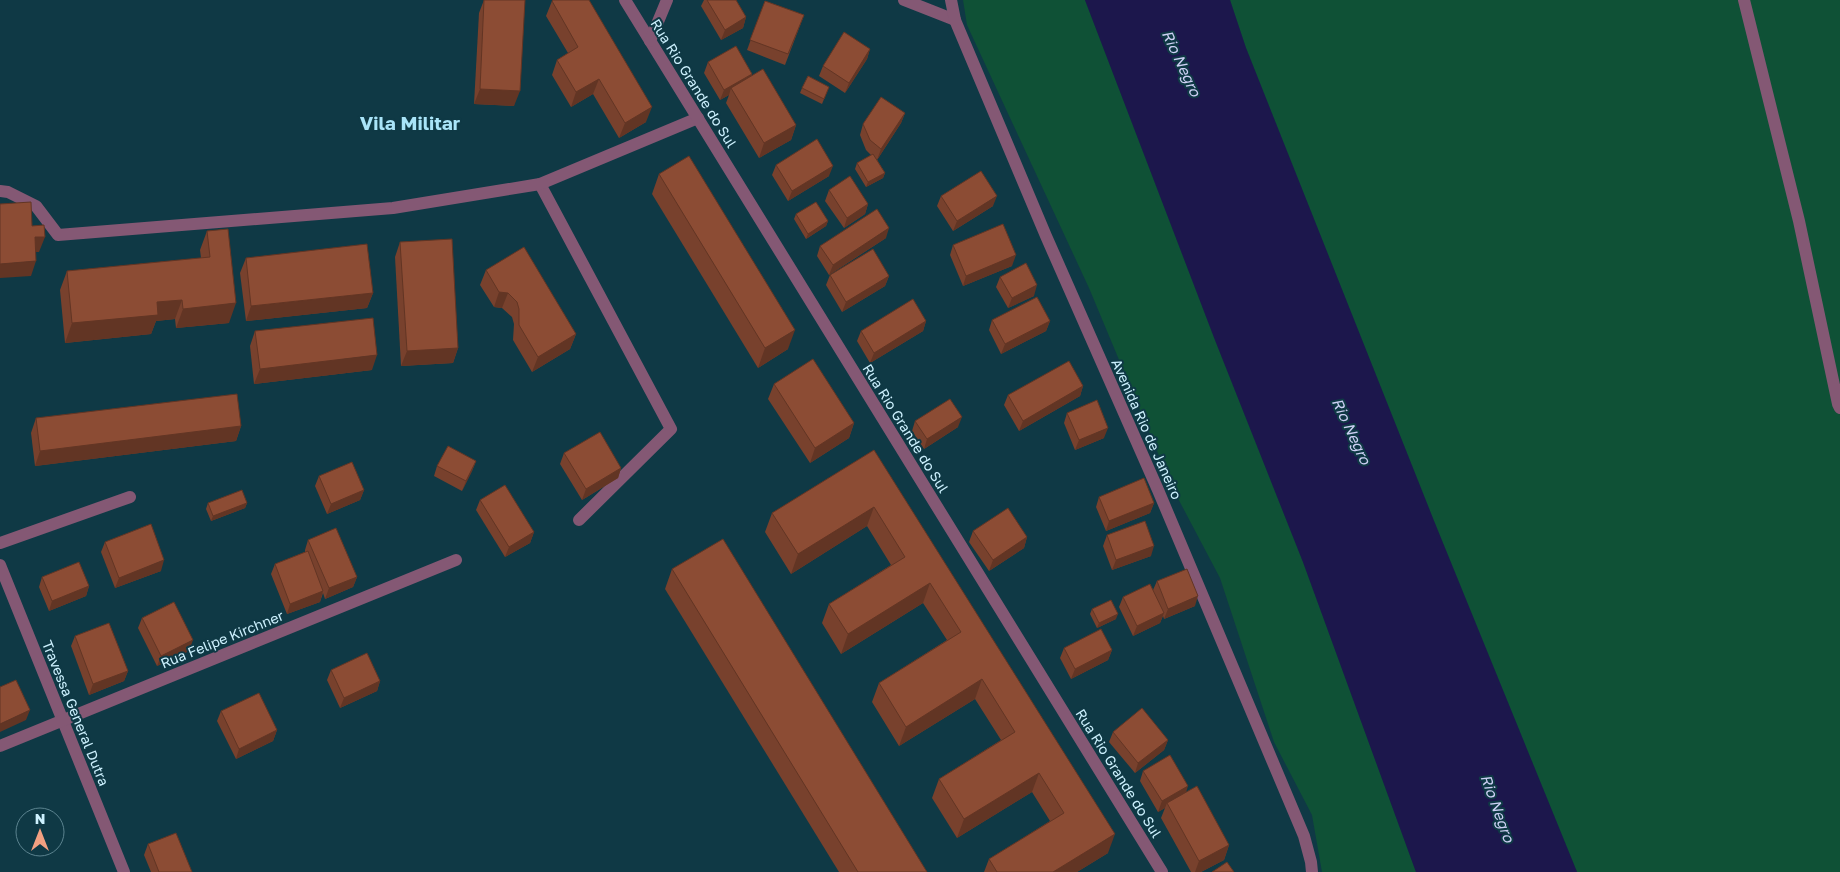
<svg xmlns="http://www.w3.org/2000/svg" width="1840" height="872" viewBox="0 0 1840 872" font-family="'Golos Text',sans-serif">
<rect width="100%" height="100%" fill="#0f3945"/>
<g fill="#0f5136">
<polygon points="963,0 1085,0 1215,340 1303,562 1416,872 1322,872 1312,815 1274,742 1220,578 1173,489 1089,288 967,25"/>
<polygon points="1230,0 1840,0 1840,872 1577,872 1434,521 1246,48"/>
</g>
<polygon fill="#1c174c" points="1085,0 1230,0 1246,48 1434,521 1577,872 1416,872 1303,562 1215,340"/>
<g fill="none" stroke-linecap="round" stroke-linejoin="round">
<g stroke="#845874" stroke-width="12">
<polyline points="1744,0 1799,221 1838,404 1840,408"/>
<polyline points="540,184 671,429 579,520"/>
<polyline points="0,191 8,192 36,206 58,235 393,208 540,184 698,118"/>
</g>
<g stroke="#845874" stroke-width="12">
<polyline points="625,0 1162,872"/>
<polyline points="904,0 955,20"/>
<polyline points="951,0 955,20 1046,236 1158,490 1304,836 1311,862 1312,872"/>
<polyline points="650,41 667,0"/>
<polyline points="0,543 130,497"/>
<polyline points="0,565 124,872"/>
<polyline points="0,746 456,560"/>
</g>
</g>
<g fill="#78412d">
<polygon points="484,0 525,0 514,106 474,104 479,13"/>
<polygon points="704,0 736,0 746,17 743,28 721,40 701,6"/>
<polygon points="552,1 646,122 619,138 593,94 571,107 552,75 557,60 568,53 546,16"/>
<polygon points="765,1 804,15 785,65 747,50"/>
<polygon points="870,49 867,59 845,93 819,76 823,66"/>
<polygon points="708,62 752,74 751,77 796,125 791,140 759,158 726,103 729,95 720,100 704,73"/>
<polygon points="829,87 822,104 800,93 802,88"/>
<polygon points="905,113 901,123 877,160 876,158 885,173 883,178 866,187 855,169 857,163 871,155 866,150 860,135 863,124"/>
<polygon points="776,165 829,176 788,201 772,175"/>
<polygon points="659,174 788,349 758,368 652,194"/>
<polygon points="829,190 868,204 865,214 844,228 825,201"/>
<polygon points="941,196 993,206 953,231 937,206"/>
<polygon points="796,214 828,221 826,226 806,239 794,219"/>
<polygon points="207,231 229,323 176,328 175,319 156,321 151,334 65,343 60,290 67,271 201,258 200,250"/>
<polygon points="886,238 829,275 817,256 820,246"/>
<polygon points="400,242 458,348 453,363 401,366 395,257"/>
<polygon points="953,245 1012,266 963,286 950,255"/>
<polygon points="246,258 373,293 367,308 246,321 240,273"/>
<polygon points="486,270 576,334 570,349 532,372 513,340 514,324 512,317 502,308 494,307 480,285"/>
<polygon points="830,275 889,276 885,286 842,312 826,285"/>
<polygon points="1000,277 1034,296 1008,308 996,287"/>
<polygon points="992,320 1050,321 1046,331 1001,354 989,330"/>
<polygon points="926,321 923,331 870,363 857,341 861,331"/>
<polygon points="255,331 372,370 254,384 250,346"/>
<polygon points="774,384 854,423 849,438 810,463 768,399"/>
<polygon points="1083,386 1080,396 1019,431 1004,405 1008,395"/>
<polygon points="1067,413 1104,438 1075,450 1064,423"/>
<polygon points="36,418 241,426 236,441 35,466 31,433"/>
<polygon points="915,421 958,427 924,449 912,431"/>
<polygon points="874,450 1108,853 1077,872 984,872 989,859 1050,821 1032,792 957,838 932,798 939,779 1001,740 975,699 899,746 872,702 879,683 947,640 923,603 841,654 822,623 829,604 891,565 867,526 791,574 765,532 772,513"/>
<polygon points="564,453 621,468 618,478 582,500 560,464"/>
<polygon points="476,461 472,471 462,491 434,476 437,466"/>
<polygon points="319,476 364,490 360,500 327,514 315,486"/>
<polygon points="1099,497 1154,503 1150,513 1106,531 1096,507"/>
<polygon points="480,500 534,532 530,543 505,557 476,510"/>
<polygon points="208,503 247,503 245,508 211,521 206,509"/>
<polygon points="973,531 1027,537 1024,548 989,571 969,542"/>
<polygon points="1107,535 1151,556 1112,570 1103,546"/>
<polygon points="308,540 357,577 353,587 325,599 323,593 320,602 287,614 271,574 275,564 305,552 305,550"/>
<polygon points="105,542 161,571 115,588 101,552"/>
<polygon points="672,569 927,872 839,872 665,589"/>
<polygon points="42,577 89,586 86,596 49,611 39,587"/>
<polygon points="1157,581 1195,606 1164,619 1163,616 1160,623 1133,636 1119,607 1123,597 1153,590"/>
<polygon points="1092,609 1116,619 1097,628 1090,614"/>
<polygon points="142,618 189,651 157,666 138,628"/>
<polygon points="75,636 128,671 124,681 89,695 71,646"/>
<polygon points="1064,648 1112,650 1108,660 1071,679 1060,658"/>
<polygon points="331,670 380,681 377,691 340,708 327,680"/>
<polygon points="221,711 277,730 273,741 236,759 217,721"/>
<polygon points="1113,732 1168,740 1164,750 1135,773 1109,742"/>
<polygon points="1143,771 1186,792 1229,845 1224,860 1201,872 1191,872 1161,818 1165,808 1158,812 1140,781"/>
<polygon points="148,844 192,872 151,872 144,855"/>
</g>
<g fill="#623524">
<polygon points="746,17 743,28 721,40 725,30"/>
<polygon points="870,49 867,59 845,93 849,83"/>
<polygon points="752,74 748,84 731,88 729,95 720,100 724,90"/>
<polygon points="599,79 593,94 571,107 576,92"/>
<polygon points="480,89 520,91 514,106 474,104"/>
<polygon points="652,107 646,122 619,138 625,123"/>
<polygon points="905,113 901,123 877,160 881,149"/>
<polygon points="796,125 791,140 759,158 764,143"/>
<polygon points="833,166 829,176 788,201 792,191"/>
<polygon points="885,173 883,178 866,187 868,182"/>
<polygon points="997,196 993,206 953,231 957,221"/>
<polygon points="868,204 865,214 844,228 847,218"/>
<polygon points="828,221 826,226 806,239 808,234"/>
<polygon points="889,228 886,238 829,275 833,265"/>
<polygon points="35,237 45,237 39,252 30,252"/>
<polygon points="1016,255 1012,266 963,286 966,276"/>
<polygon points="36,261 31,276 0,278 0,264"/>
<polygon points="889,276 885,286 842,312 846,302"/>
<polygon points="1037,285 1034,296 1008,308 1012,298"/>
<polygon points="499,292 508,293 502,308 494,307"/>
<polygon points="373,293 367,308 246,321 251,306"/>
<polygon points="182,300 175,319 156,321 151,334 65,343 72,323 157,302"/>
<polygon points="236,303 229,323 176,328 183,309"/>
<polygon points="926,321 923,331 870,363 874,353"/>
<polygon points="1050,321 1046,331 1001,354 1005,344"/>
<polygon points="795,330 788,349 758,368 765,348"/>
<polygon points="576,334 570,349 532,372 538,357"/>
<polygon points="458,348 453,363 401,366 407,351"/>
<polygon points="377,355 372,370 254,384 260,369"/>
<polygon points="1083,386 1080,396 1019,431 1023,421"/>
<polygon points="962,417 958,427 924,449 927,439"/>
<polygon points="854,423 849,438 810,463 815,448"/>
<polygon points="241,426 236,441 35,466 40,451"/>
<polygon points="1108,428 1104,438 1075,450 1079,440"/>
<polygon points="476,461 472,471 462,491 466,481"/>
<polygon points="621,468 618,478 582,500 586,489"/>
<polygon points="364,490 360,500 327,514 331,504"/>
<polygon points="247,503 245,508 211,521 213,516"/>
<polygon points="1154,503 1150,513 1106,531 1109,521"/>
<polygon points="874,507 867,526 791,574 798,554"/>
<polygon points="534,532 530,543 505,557 509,547"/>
<polygon points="1027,537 1024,548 989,571 993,560"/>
<polygon points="1154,546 1151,556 1112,570 1116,560"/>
<polygon points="164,560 161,571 115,588 119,578"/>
<polygon points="357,577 353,587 325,599 329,588"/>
<polygon points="930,583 923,603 841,654 848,634"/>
<polygon points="89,586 86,596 49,611 52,601"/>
<polygon points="323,591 320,602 287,614 290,604"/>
<polygon points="1198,596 1195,606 1164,619 1168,609"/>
<polygon points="1164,613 1160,623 1133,636 1137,626"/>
<polygon points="1118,614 1116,619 1097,628 1099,623"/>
<polygon points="193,640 189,651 157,666 161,656"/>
<polygon points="1112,650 1108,660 1071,679 1075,669"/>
<polygon points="128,671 124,681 89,695 93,684"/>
<polygon points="982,679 975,699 899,746 906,727"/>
<polygon points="380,681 377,691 340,708 344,698"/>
<polygon points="30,710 26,720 0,732 0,724"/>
<polygon points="277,730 273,741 236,759 239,749"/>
<polygon points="1168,740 1164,750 1135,773 1138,763"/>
<polygon points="1039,773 1032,792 957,838 964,819"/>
<polygon points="1188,786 1185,796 1167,803 1165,808 1158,812 1162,801"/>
<polygon points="1115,834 1108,853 1077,872 1053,872"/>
<polygon points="1229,845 1224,860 1201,872 1195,872 1199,861"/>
</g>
<g fill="#8c4c34" stroke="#623524">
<polygon points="484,0 525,0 520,91 480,89"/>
<polygon points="553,0 589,0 652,107 625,123 599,79 576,92 557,60 578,47 552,1"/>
<polygon points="707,0 736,0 746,17 725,30"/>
<polygon points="765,1 804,15 788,54 750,40"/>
<polygon points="844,32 870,49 849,83 823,66"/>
<polygon points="736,46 752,74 724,90 708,62"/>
<polygon points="763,69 796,125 764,143 731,88"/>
<polygon points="808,76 829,87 824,99 802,88"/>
<polygon points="881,97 905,113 881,149 870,140 863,124"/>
<polygon points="817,139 833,166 792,191 776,165"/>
<polygon points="873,154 885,173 868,182 857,163"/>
<polygon points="689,156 795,330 765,348 659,174"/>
<polygon points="981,171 997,196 957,221 941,196"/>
<polygon points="850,176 868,204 847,218 829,190"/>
<polygon points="31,202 32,226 44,225 45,237 35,237 36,261 0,264 0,204"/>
<polygon points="816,202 828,221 808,234 796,214"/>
<polygon points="877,209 889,228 833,265 820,246"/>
<polygon points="1003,224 1016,255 966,276 953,245"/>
<polygon points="228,229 236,303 183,309 182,300 157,302 158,315 72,323 67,271 210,257 207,231"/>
<polygon points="452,239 458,348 407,351 400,242"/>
<polygon points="367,244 373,293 251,306 246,258"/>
<polygon points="524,247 576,334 538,357 519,325 519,309 517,302 508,293 499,292 486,270"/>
<polygon points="873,249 889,276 846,302 830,275"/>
<polygon points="1026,263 1037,285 1012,298 1000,277"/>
<polygon points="1037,297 1050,321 1005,344 992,320"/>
<polygon points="913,299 926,321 874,353 861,331"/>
<polygon points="373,318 377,355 260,369 255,331"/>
<polygon points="813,359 854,423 815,448 774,384"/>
<polygon points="1069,361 1083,386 1023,421 1008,395"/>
<polygon points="237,394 241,426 40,451 36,418"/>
<polygon points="950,399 962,417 927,439 915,421"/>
<polygon points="1097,400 1108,428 1079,440 1067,413"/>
<polygon points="600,432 621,468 586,489 564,453"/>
<polygon points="448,446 476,461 466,481 437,466"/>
<polygon points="874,450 1115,834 1053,872 997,872 989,859 1064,813 1039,773 964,819 939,779 1015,732 982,679 906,727 879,683 961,632 930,583 848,634 829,604 905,557 874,507 798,554 772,513"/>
<polygon points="352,462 364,490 331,504 319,476"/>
<polygon points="1144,478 1154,503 1109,521 1099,497"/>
<polygon points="505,485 534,532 509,547 480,500"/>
<polygon points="242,490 247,503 213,516 208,503"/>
<polygon points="1008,508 1027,537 993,560 973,531"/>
<polygon points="1145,521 1154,546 1116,560 1107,535"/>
<polygon points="151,524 164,560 119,578 105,542"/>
<polygon points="336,528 357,577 329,588 308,540"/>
<polygon points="723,539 927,872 858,872 672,569"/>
<polygon points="308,551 323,591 290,604 275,564"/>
<polygon points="79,562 89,586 52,601 42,577"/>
<polygon points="1187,569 1198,596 1168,609 1157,581"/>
<polygon points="1150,584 1164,613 1137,626 1123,597"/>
<polygon points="1111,600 1118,614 1099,623 1092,609"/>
<polygon points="174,602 193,640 161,656 142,618"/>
<polygon points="109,623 128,671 93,684 75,636"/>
<polygon points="1101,629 1112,650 1075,669 1064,648"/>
<polygon points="367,653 380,681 344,698 331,670"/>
<polygon points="16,680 30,710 0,724 0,687"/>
<polygon points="259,693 277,730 239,749 221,711"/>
<polygon points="1142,708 1168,740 1138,763 1113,732"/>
<polygon points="1170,755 1188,786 1162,801 1143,771"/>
<polygon points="1197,786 1229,845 1199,861 1167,803"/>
<polygon points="176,833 192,872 159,872 148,844"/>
<polygon points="1227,862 1234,872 1212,872"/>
</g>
<g text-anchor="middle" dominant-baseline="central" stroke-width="4" stroke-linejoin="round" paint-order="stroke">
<g font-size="14" fill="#cdf1fe" stroke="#0f3945">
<text transform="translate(694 83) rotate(58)">Rua Rio Grande do Sul</text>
<text transform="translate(906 428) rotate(58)">Rua Rio Grande do Sul</text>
<text transform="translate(1147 429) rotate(66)">Avenida Rio de Janeiro</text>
<text transform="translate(222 639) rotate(-22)">Rua Felipe Kirchner</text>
<text transform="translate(76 713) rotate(68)">Travessa General Dutra</text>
<text transform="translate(1119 773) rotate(58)">Rua Rio Grande do Sul</text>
</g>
<g font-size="15" font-style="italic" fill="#cccff3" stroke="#0f3945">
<text transform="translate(1182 63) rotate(65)">Rio Negro</text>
<text transform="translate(1352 431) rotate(65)">Rio Negro</text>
<text transform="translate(1498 808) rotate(70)">Rio Negro</text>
</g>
<g font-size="19" font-weight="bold" fill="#a9e4f8" stroke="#0f3945">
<text x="410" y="122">Vila Militar</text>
</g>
</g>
<g transform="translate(40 832)"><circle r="24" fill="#0f3945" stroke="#5b838f"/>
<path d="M0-4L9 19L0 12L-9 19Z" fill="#f2a081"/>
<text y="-8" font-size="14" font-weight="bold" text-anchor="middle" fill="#cdf1fe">N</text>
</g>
</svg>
